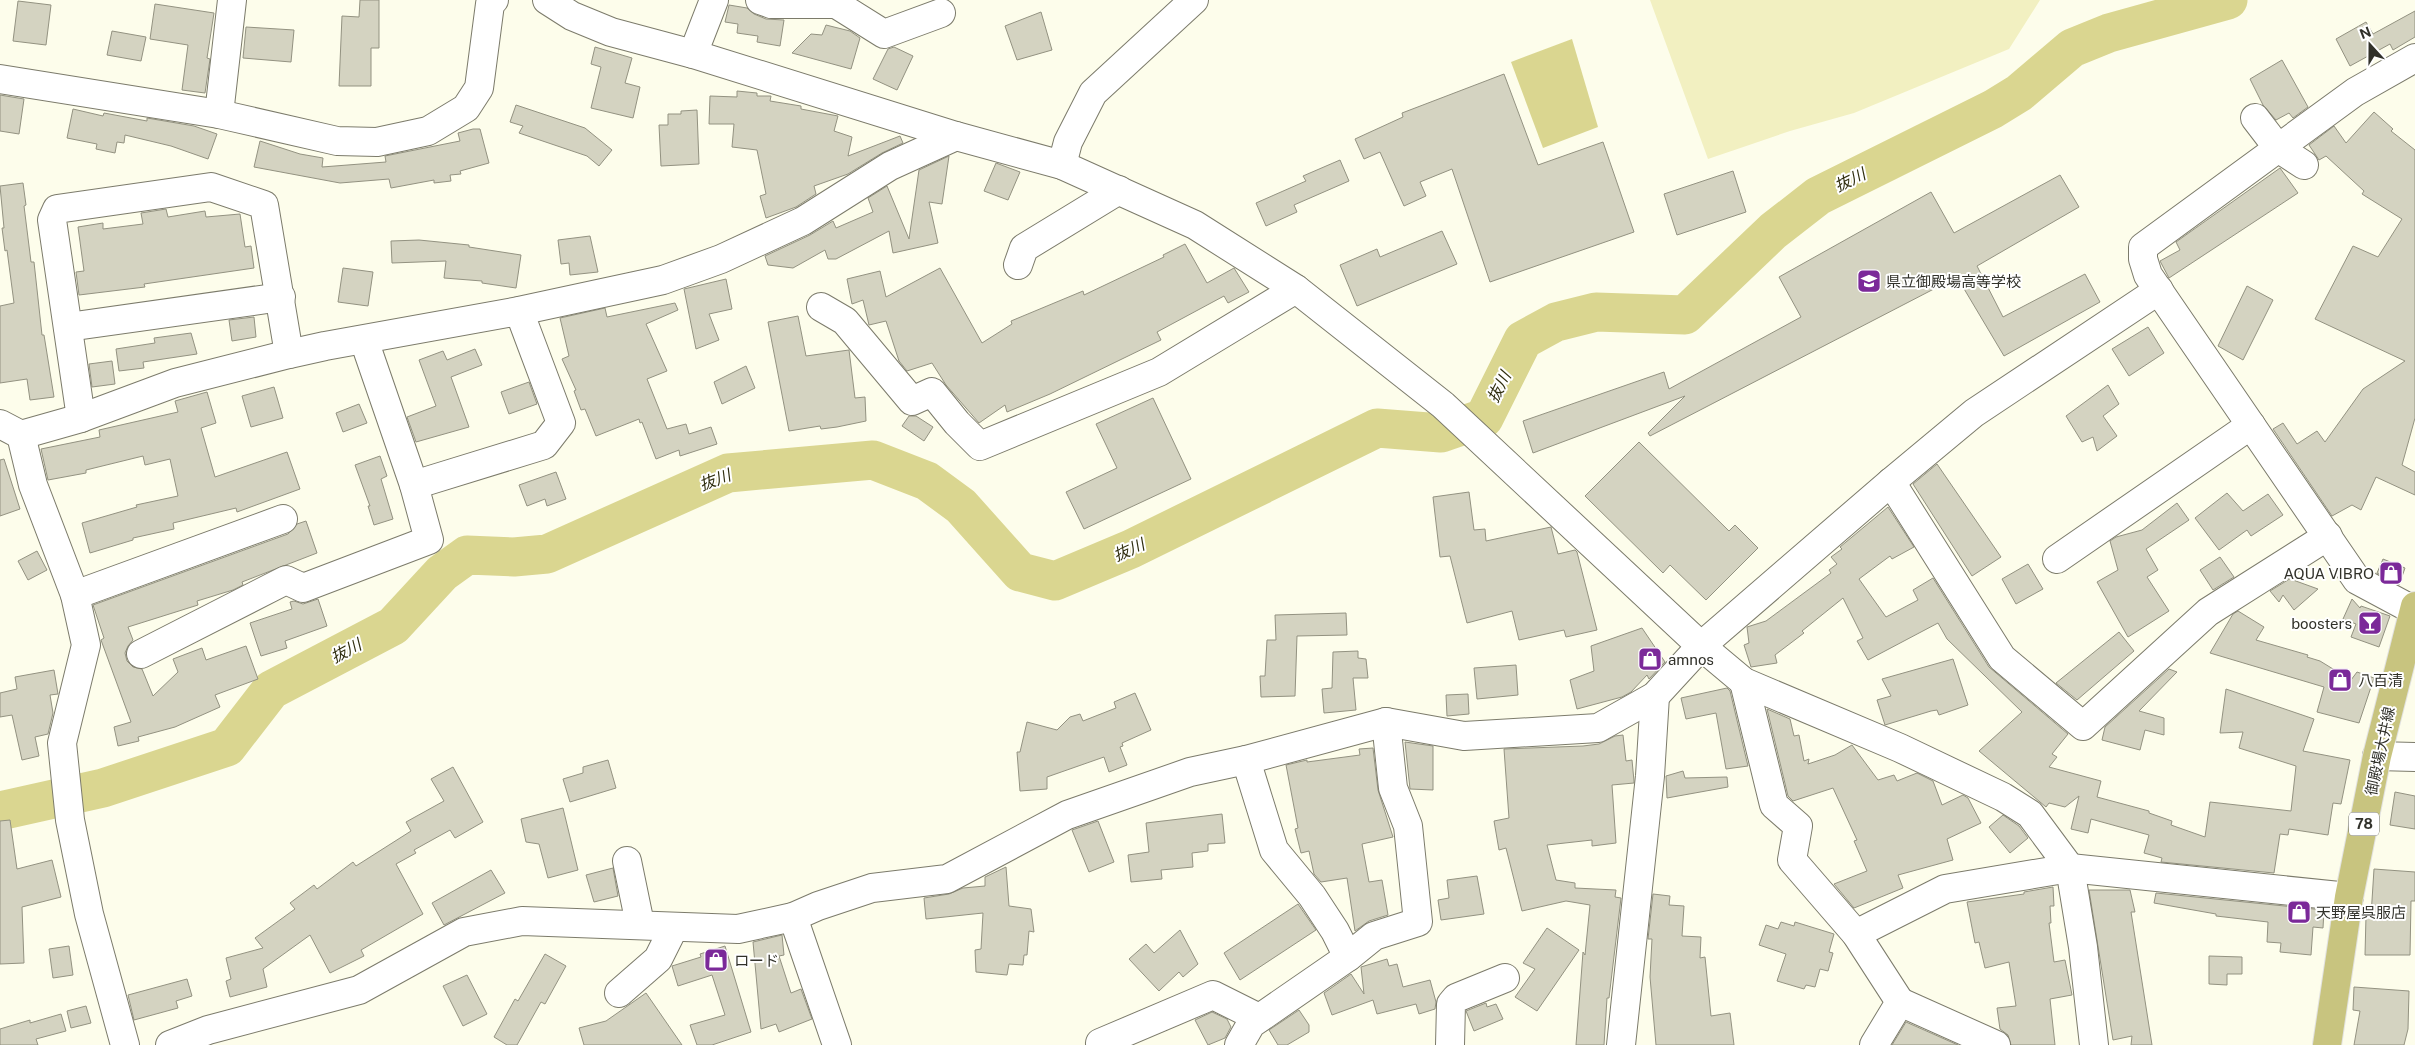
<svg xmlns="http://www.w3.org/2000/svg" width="2415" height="1045" viewBox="0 0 2415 1045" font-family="'Public Sans','Noto Sans JP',sans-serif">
<rect width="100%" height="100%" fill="#fdfdeb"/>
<polygon fill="#f2f0c1" points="1650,0 2040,0 2009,49 1854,113 1790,131 1708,159"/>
<polygon fill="#dad690" points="1572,39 1598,127 1543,148 1511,62"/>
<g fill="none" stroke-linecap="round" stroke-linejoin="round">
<polyline stroke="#dad690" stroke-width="39" points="0,811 103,788 227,747 271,690 393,626 442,573 467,555 514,557 547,554 728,473 873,460 927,481 961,506 1020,572 1055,581 1131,549 1377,428 1441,433 1484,418 1523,340 1556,322 1596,312 1685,315 1773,231 1818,196 1993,109 2019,93 2072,48 2109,33 2228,0"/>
</g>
<g fill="#d4d3c1" stroke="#939281">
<polygon points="360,0 379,0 379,48 371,48 371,86 339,86 342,16 359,17"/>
<polygon points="18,1 51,5 46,45 13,41"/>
<polygon points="155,4 214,13 207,58 210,59 205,93 182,90 188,45 150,39"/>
<polygon points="729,5 747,8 754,14 766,19 784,20 780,46 757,42 758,36 737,33 738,24 725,22"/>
<polygon points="2415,11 2415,37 2393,50 2390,44 2350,66 2336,39 2366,22 2373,34"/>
<polygon points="1041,12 1052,50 1017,60 1005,26"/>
<polygon points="826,25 850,31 860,38 851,69 792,53 811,34 822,35"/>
<polygon points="246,27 294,30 291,62 243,58"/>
<polygon points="112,31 146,37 141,61 107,55"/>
<polygon points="595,47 632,58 625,83 640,87 633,118 591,108 601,67 591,64"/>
<polygon points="894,47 913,56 897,90 873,79 888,49"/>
<polygon points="2282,60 2308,107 2293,118 2289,113 2276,120 2263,105 2250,79"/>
<polygon points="1504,74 1538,165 1603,142 1634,232 1490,282 1452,169 1420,182 1426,196 1404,206 1380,152 1364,159 1355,139 1403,117 1402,113"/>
<polygon points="737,91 757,93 757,96 771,96 770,101 801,106 801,109 838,116 834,131 852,137 848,156 900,136 903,143 882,153 848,174 814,186 816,194 796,207 766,218 760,196 766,194 757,150 732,147 734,124 709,124 710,96 737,97"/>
<polygon points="0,95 24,99 19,134 0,131"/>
<polygon points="516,105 585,128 612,150 599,166 587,156 519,133 523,126 510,122"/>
<polygon points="73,109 103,116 104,113 147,121 147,118 194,126 217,134 208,159 171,146 125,135 124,143 117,142 115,153 96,149 97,144 67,138"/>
<polygon points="697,110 699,164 661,166 659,125 668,125 668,114 681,114 681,111"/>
<polygon points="2374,112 2393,129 2391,131 2415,150 2415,418 2402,465 2415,472 2415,495 2376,477 2361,510 2352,505 2332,516 2273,429 2283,423 2297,444 2317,431 2325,442 2363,389 2405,361 2315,319 2353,246 2378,257 2402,219 2362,194 2364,191 2326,156 2319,160 2309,145 2334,126 2346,143"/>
<polygon points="473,129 480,129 489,163 460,171 461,174 450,175 451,181 434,183 434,180 391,188 389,179 340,183 254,167 260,141 300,154 323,158 322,167 386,162 385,156 460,141 458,133"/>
<polygon points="949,156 942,204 929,202 938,243 893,253 889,231 836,259 828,259 825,250 793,268 768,265 765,256 810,235 833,221 836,228 873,212 868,198 887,186 909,239 919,170"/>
<polygon points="1340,160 1349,181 1294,205 1297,212 1266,226 1256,203 1306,181 1303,176"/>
<polygon points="996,163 1020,172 1008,200 984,191"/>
<polygon points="2280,168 2298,193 2169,278 2160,261 2180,250 2176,242"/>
<polygon points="1733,171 1746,212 1677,235 1664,194"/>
<polygon points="2060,175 2079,207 1977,266 2003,317 2085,274 2100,302 2004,356 1957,277 1650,436 1648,433 1685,396 1533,453 1523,421 1664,372 1669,389 1801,317 1779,277 1931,192 1954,233"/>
<polygon points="23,183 26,205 24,206 31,262 34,262 42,335 44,335 54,397 30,400 27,379 0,383 0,306 14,303 7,250 5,251 2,228 4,228 0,186"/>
<polygon points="166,209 168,217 205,211 206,217 240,214 245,247 251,246 254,268 144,284 145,287 79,295 76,272 84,271 78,227 103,223 103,229 143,224 141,213"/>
<polygon points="1442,231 1457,264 1357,306 1340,265 1377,249 1380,257"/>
<polygon points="590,236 598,272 570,275 569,263 561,264 558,240"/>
<polygon points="419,240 469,245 469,247 521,255 516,288 482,283 482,281 444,278 446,261 392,263 391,241"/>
<polygon points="1185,244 1207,283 1234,268 1249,292 1228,303 1224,296 1157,332 1161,340 1050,394 1007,412 1005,405 979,423 946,385 932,363 907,371 899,361 886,321 869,325 863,300 852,304 847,279 880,271 886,297 940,268 982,343 1012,324 1011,321 1083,291 1084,295 1164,257 1163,255"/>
<polygon points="343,268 373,272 368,306 338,302"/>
<polygon points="726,279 732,309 709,314 719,340 696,349 684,289"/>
<polygon points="2247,286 2273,300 2243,360 2218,346"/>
<polygon points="675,303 678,310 646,324 667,371 647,379 667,429 686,424 689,434 711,427 717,444 680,456 679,450 656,459 642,422 640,423 639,419 596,436 585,409 581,410 574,391 576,390 562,359 569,356 560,318 605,308 607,317"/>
<polygon points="798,316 806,356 849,350 855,398 865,397 866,421 837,427 821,429 820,426 789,431 768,322"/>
<polygon points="254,317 256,337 232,341 229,320"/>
<polygon points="2148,327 2164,353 2129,376 2112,349"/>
<polygon points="191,333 197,354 143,362 144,368 119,371 116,349 155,343 154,338"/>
<polygon points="475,349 482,365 451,377 469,427 416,442 407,417 436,406 419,360 443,351 447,360"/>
<polygon points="112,361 115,384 92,387 89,364"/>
<polygon points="746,366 755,388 722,404 714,382"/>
<polygon points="529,382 537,404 509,414 501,392"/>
<polygon points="2108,385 2119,404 2103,416 2117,436 2097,451 2093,437 2082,442 2066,416"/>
<polygon points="274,387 283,418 251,427 242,396"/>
<polygon points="207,392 216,423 201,428 215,477 287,452 300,489 237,512 236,508 173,523 174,529 133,538 133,540 90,553 82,523 137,507 136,505 178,496 170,459 145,465 143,456 86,470 86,473 48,480 41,449 100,437 99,430 178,412 175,401"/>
<polygon points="1153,398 1191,479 1084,529 1066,492 1117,468 1096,424"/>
<polygon points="359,404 367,423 343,432 336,413"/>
<polygon points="909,416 916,416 933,427 924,441 902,426"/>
<polygon points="1639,442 1729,531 1735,525 1758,548 1706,600 1670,565 1663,573 1585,496"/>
<polygon points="380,456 387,476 381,479 393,519 374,525 368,506 370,506 355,465"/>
<polygon points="4,459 20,509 0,516 0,460"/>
<polygon points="1937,464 2001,557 1972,576 1913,484"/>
<polygon points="556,472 566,499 547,506 545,499 527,506 519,485"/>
<polygon points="1469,492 1474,530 1485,529 1486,541 1551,527 1558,554 1575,550 1577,552 1597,630 1566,637 1564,630 1519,640 1512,611 1467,623 1450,556 1440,557 1433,497"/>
<polygon points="2227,493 2243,511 2268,494 2283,515 2251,536 2247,530 2219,550 2195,518"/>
<polygon points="2177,503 2189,520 2146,549 2158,570 2147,577 2169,611 2128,637 2097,582 2118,570 2110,541 2116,537 2142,530"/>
<polygon points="1888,507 1914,547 1892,559 1890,556 1859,579 1886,617 1918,600 1913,590 1933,578 1989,667 2068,734 2052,754 2057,757 2049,767 2101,781 2097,797 2149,811 2149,813 2172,821 2171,825 2205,837 2210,802 2291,811 2296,766 2239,748 2243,732 2220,733 2226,689 2314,719 2303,751 2350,760 2341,804 2333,803 2328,835 2289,829 2288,835 2280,834 2274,873 2161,862 2162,858 2144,853 2149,835 2091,819 2088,833 2071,829 2079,796 2065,807 2049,803 2046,807 1979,751 2022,712 1947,639 1938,623 1868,660 1857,641 1863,638 1843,598 1802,631 1804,633 1775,655 1777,663 1751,667 1744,645 1749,643 1747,627 1766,621 1831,573 1829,570 1837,564 1831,557 1842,549 1840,547"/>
<polygon points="306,521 317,553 242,582 243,585 233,590 197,601 198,605 128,627 133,640 128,646 125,653 127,661 133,667 142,669 153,696 178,672 173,659 202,648 206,660 246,646 258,679 215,695 220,707 175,727 138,737 139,741 118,746 114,727 131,722 101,640 104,638 93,605 288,534 297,524"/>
<polygon points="37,551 47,570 28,580 18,561"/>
<polygon points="2220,557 2234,577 2213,590 2200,570"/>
<polygon points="2383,559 2405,568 2399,585 2377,573"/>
<polygon points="2028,564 2043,589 2016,604 2002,579"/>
<polygon points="2296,575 2293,580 2318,589 2294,610 2283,595 2279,602 2270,591"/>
<polygon points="318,599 327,626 285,641 287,648 261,656 250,623 292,609 290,602 294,601 303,604"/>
<polygon points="2352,599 2360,608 2361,606 2390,616 2379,647 2351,637 2356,624 2343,619"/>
<polygon points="2238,611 2264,627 2256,640 2308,655 2307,657 2320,661 2351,680 2357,672 2374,678 2359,723 2317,712 2324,687 2210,653 2233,614"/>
<polygon points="1346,613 1347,635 1297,636 1295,696 1261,697 1260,676 1265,676 1267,640 1276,640 1275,615"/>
<polygon points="1642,628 1665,662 1649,679 1647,675 1631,692 1622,697 1577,709 1570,680 1594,671 1591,646"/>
<polygon points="2119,632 2134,651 2077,700 2056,683"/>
<polygon points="1358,651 1358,658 1366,659 1368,678 1353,678 1356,710 1324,713 1322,689 1332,688 1333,652"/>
<polygon points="1953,659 1968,705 1939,715 1937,710 1931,711 1885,725 1877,700 1891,696 1882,679"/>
<polygon points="1516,665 1518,695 1477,699 1474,668"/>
<polygon points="2169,669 2177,672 2139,711 2164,718 2164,735 2145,730 2140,750 2102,740 2105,727"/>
<polygon points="54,670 58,694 50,695 53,713 48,734 35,737 39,756 22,760 12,715 0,717 0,693 17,689 15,677"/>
<polygon points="1727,688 1730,691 1748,766 1726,769 1716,713 1686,719 1681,698"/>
<polygon points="1135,693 1151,730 1122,743 1123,746 1120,747 1127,765 1109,772 1104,757 1047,777 1047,789 1020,791 1017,752 1020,752 1027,722 1057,730 1070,717 1080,714 1083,721 1116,708 1114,702"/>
<polygon points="1468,694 1469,714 1447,716 1446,695"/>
<polygon points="1767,709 1790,719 1794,736 1799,735 1804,761 1809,759 1808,764 1835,755 1852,745 1878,780 1894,775 1897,781 1917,773 1933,781 1942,805 1963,795 1968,798 1981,823 1947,839 1953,860 1898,875 1903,888 1854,908 1834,884 1867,871 1854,841 1857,840 1833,788 1793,801 1788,796"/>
<polygon points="1623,735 1626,761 1632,760 1634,781 1634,783 1612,785 1616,843 1592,846 1592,840 1547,845 1556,880 1575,883 1575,888 1616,890 1615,897 1621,898 1609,998 1607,998 1604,1045 1576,1045 1583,952 1585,955 1590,905 1566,901 1522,911 1506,848 1499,850 1494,821 1509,818 1504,749 1583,746 1599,744 1615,736"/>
<polygon points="1405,742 1433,746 1433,790 1410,789"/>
<polygon points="1373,748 1378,790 1393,837 1362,844 1369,882 1382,880 1388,915 1369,921 1355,931 1347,878 1321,882 1314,874 1309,851 1301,853 1295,829 1298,828 1286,765 1307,760 1307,762 1360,755 1359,749"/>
<polygon points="608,760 616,788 570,802 563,779 583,773 583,767"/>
<polygon points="453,767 483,822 455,838 450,830 414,850 416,853 396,864 423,914 361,950 364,956 330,973 310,935 263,969 267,987 230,997 226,981 231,979 226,958 263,948 255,938 295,909 290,903 314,885 317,889 353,862 356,866 411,831 406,822 444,801 431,779"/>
<polygon points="1683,771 1685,778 1727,777 1728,787 1667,798 1666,776"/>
<polygon points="2395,792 2415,796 2415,829 2390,825"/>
<polygon points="563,808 578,870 548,878 539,844 526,842 521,819"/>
<polygon points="1222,814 1225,843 1208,844 1208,851 1192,853 1193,867 1161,870 1162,879 1131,882 1128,855 1149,852 1146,823"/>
<polygon points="2003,815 2019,826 2028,838 2010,853 1989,827"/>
<polygon points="10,820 17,869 52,860 61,897 22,907 24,963 0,964 0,821"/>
<polygon points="1098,821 1114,862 1089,872 1072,830"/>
<polygon points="1006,867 1009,906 1031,909 1034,932 1029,931 1027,955 1024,955 1023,965 1009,964 1007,975 976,972 975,950 981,949 983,913 926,919 924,898 949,894 963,888 985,886 985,877"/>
<polygon points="613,868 618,896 594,902 586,875"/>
<polygon points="2374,869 2415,872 2415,901 2411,901 2410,955 2365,955 2366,916 2371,916"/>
<polygon points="491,870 505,893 444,925 432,903"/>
<polygon points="1477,876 1484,914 1441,920 1438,900 1449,898 1447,880"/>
<polygon points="2053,887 2054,906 2050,906 2051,923 2049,923 2054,962 2065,960 2072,995 2050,999 2055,1045 2011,1045 2008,1035 2000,1029 1997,1008 2016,1006 2009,962 1985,968 1979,942 1975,943 1967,902 2024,894 2024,892"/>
<polygon points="2089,890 2130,890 2135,912 2131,912 2152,1045 2131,1045 2132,1036 2113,1040"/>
<polygon points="2156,893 2324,910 2323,928 2313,927 2311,955 2280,952 2281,943 2267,942 2268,922 2216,916 2216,914 2154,903"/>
<polygon points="1653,894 1670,896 1669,905 1684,906 1682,936 1701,937 1700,958 1705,957 1711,1016 1730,1013 1734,1045 1656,1045 1650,977 1652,939 1648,939"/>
<polygon points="1298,904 1316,930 1240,980 1224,953"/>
<polygon points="1781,922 1794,926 1795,922 1834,934 1829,952 1833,953 1828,971 1820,969 1815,987 1806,985 1804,989 1777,981 1786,954 1759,945 1766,925 1778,929"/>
<polygon points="1547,928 1579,950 1537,1011 1515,997 1535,969 1523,963"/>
<polygon points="1180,930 1198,964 1183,977 1179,972 1159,991 1129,959 1146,944 1154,953"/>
<polygon points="782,935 784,955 779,956 791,993 801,989 812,1019 779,1032 776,1024 761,1029 753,942"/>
<polygon points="69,946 73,975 53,978 49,949"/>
<polygon points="725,946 751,1032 712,1045 697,1045 690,1025 725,1015 712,975 678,986 672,966 701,957 700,954"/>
<polygon points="545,954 566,966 545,1004 541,1002 517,1045 507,1045 494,1037 515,999 518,1001"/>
<polygon points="2209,956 2242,957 2242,974 2227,974 2227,985 2209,984"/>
<polygon points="1387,959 1389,966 1397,964 1403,987 1430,980 1436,1002 1435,1009 1419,1014 1416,1004 1377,1014 1373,1000 1332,1015 1324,993 1351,974 1364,994 1361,967"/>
<polygon points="467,975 487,1014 463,1026 443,986"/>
<polygon points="187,979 192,996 176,1001 178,1008 134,1020 128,995"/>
<polygon points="2354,987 2409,991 2408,1029 2404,1045 2354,1045 2360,1011 2353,1010"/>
<polygon points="646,993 682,1045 584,1045 579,1028 606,1021"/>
<polygon points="1486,1003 1487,1007 1496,1004 1503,1019 1474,1031 1466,1011"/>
<polygon points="86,1006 91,1023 71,1028 67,1011"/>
<polygon points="1299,1010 1309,1025 1309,1032 1287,1045 1278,1045 1269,1030"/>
<polygon points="1212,1012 1227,1019 1231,1027 1225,1038 1208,1045 1195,1020"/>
<polygon points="61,1014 66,1031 36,1039 38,1045 0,1045 0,1029 30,1020 30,1023"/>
<polygon points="1906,1022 1958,1045 1892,1045"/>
</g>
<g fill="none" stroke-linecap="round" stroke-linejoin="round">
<g stroke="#7c7b6b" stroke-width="30">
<g id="minor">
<polyline points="547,0 572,16 611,32 693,54 956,136 1062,165 1195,225 1296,289 1443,405 1701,646 1744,682 1900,748 2003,797 2030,814 2070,868 2083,947 2094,1045"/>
<polyline points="760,0 771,4 836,4 884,34 941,13"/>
<polyline points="693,54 714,0"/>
<polyline points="0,79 219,114 337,141 377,142 428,131 466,108 479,88 490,4 494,0"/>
<polyline points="219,114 232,0"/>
<polyline points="2255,118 2278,148 2304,165"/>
<polyline points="1062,165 1068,142 1093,93 1194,0"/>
<polyline points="1018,265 1024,248 1119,190"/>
<polyline points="821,307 845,321 912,401 932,392 957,423 980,446 1159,372 1296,289"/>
<polyline points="68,327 281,297"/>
<polyline points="81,418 52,220 57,209 211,187 264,205 289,354"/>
<polyline points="0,424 21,435 81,418 175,383 289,354 325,346 519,311 663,280 721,259 803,221 890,166 956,136"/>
<polyline points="21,435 33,485 75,595 86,645 62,743 70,820 89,914 125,1045"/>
<polyline points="1891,482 2002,658 2083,726 2208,612 2328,536"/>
<polyline points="414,485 544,445 561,423 519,311"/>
<polyline points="2057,559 2251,425"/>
<polyline points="75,595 283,519"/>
<polyline points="2413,610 2357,580 2148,275 2143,259 2143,247 2355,92 2415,58"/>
<polyline points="141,654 286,580 303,588 429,540 414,485 364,340"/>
<polyline points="1744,682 1774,805 1798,826 1792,860 1856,934 1900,1002 1874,1045"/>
<polyline points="2377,756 2415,757"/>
<polyline points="627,861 640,924"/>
<polyline points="793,917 837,1045"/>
<polyline points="1856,934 1945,889 2070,868 2349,897"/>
<polyline points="1348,957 1374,936 1418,922 1408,826 1393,788 1386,722"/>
<polyline points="619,993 658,959 674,927"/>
<polyline points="1900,1002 1996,1045"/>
<polyline points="1100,1043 1213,995 1259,1018"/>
<polyline points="170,1045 208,1030 359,990 464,932 522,921 738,929 793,917 818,906 872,888 947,879 1067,815 1190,772 1246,760 1386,722 1464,736 1598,728 1655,696 1701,646 1891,482 1974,413 2159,290"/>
<polyline points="1239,1045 1251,1024 1348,957 1335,931 1312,896 1274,850 1246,760"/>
<polyline points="1450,1045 1451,1004 1456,998 1505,978"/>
<polyline points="1621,1045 1650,776 1655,696"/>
</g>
</g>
<g stroke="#e2e2e1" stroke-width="30">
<polyline id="major" points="2327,1045 2349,897 2377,756 2415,606"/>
</g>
<use href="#minor" stroke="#fff" stroke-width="28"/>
<use href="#major" stroke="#c8c47f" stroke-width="28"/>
</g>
<defs>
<g id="school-square" transform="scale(1.25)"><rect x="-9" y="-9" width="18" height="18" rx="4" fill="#7b2999" stroke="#fff"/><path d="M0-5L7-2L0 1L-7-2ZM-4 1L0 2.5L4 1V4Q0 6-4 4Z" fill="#fff"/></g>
<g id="shop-square" transform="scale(1.25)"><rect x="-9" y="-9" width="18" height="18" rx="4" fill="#7b2999" stroke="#fff"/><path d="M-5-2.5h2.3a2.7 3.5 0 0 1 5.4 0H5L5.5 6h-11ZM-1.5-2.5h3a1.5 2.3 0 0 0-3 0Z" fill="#fff"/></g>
<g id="bar-square" transform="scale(1.25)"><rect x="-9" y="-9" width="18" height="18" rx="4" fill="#7b2999" stroke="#fff"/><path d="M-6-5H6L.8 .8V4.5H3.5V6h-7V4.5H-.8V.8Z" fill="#fff"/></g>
</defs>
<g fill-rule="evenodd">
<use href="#school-square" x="1869" y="281"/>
<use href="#shop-square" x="2391" y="573"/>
<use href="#bar-square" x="2370" y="623"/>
<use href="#shop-square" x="1650" y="659"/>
<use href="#shop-square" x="2340" y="680"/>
<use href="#shop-square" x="2299" y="912"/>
<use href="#shop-square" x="716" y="960"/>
</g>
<g text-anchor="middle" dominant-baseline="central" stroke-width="4" stroke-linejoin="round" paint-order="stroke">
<rect fill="#fff" stroke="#6f6f6a" stroke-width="1" x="2349" y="812.5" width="30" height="23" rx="4"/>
<g font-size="14" font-weight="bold" fill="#31312a">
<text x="2364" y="824">78</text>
</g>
<g font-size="15" fill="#31312a" stroke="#fff" text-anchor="start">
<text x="1886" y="281">県立御殿場高等学校</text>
<text x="2374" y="573" text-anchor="end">AQUA VIBRO</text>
<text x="2352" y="623" text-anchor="end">boosters</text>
<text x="1668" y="659">amnos</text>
<text x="2358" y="680">八百清</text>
<text x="2316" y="912">天野屋呉服店</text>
<text x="734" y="960">ロード</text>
</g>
<g font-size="15" fill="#31312a" stroke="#fff">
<text transform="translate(2380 751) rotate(-78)">御殿場大井線</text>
</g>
<g font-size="16" font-style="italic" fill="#302e0f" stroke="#fff">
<text transform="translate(1850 180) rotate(-26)">抜川</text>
<text transform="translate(1499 387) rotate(-63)">抜川</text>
<text transform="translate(715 480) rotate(-21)">抜川</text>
<text transform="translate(1129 550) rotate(-24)">抜川</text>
<text transform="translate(346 651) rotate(-28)">抜川</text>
</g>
</g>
<g transform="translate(2370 45) rotate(339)" stroke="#ffffff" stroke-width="4" paint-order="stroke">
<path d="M0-4L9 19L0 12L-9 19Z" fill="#31312a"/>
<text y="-8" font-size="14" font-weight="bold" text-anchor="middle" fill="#31312a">N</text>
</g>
</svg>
